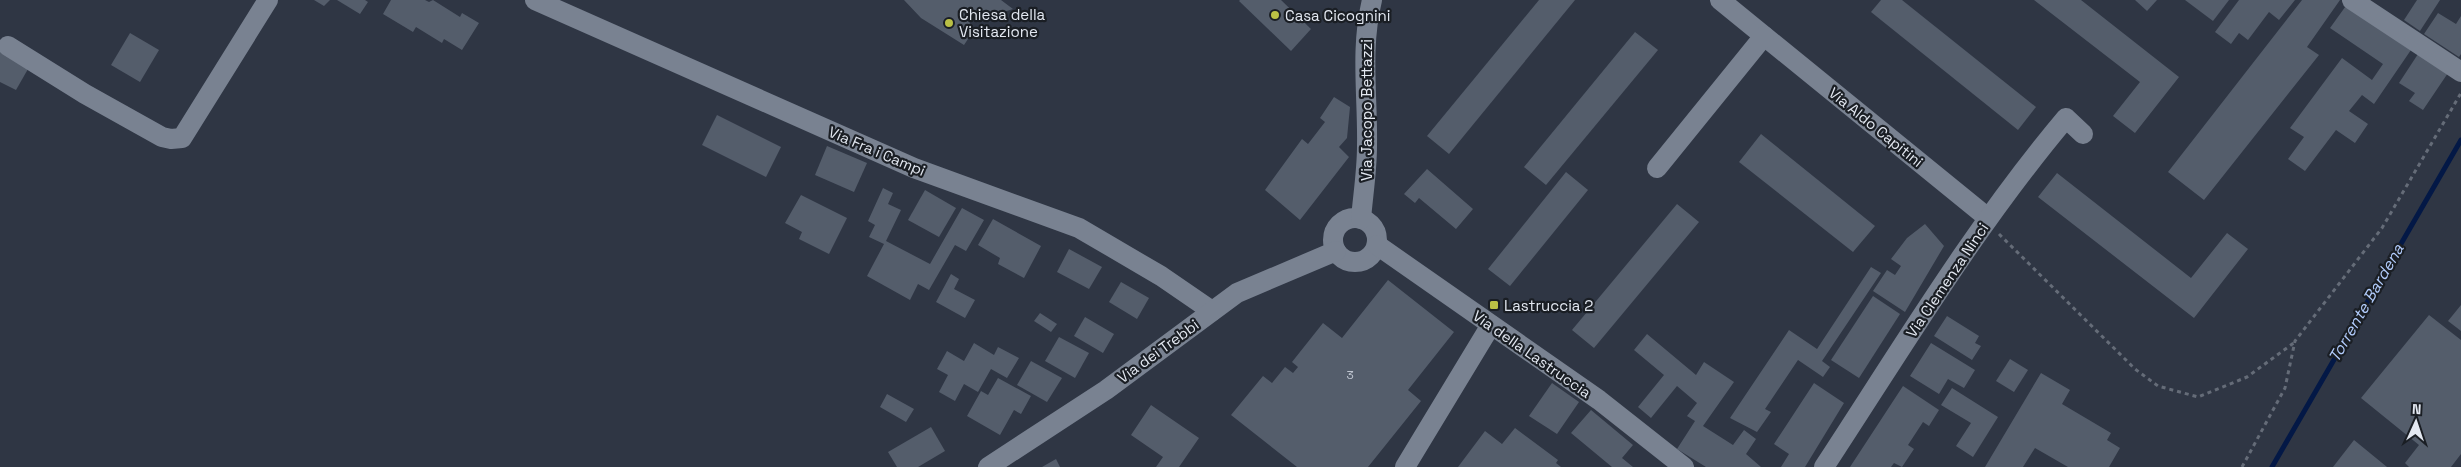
<svg xmlns="http://www.w3.org/2000/svg" width="2461" height="467" viewBox="0 0 2461 467" font-family="'Space Grotesk',sans-serif">
<rect width="100%" height="100%" fill="#2f3644"/>
<g fill="none" stroke-linecap="round" stroke-linejoin="round">
<polyline stroke="#031846" stroke-width="5" points="2272,467 2461,140"/>
</g>
<g fill="#545d6b">
<polygon points="314,0 330,0 324,6"/>
<polygon points="337,0 365,0 368,2 360,14"/>
<polygon points="391,0 425,0 429,2 433,0 460,17 462,13 479,23 462,50 444,39 442,43 416,27 413,32 383,14"/>
<polygon points="904,0 1001,0 1013,9 988,17 967,16 972,28 968,39 964,45 921,18"/>
<polygon points="1240,0 1281,0 1311,29 1291,51 1239,1"/>
<polygon points="1539,0 1575,0 1449,154 1427,136"/>
<polygon points="1881,0 1902,0 2036,107 2018,130 1871,12"/>
<polygon points="2034,0 2081,0 2179,77 2135,133 2113,116 2140,82"/>
<polygon points="2135,0 2157,0 2147,11"/>
<polygon points="2185,0 2229,0 2213,21"/>
<polygon points="2239,0 2295,0 2279,20 2269,12 2248,40 2239,33 2231,44 2215,32"/>
<polygon points="2302,0 2340,0 2307,47 2319,55 2204,200 2168,172"/>
<polygon points="2417,0 2440,0 2420,31 2404,20"/>
<polygon points="2348,3 2413,47 2374,104 2362,95 2349,111 2368,124 2355,143 2336,130 2305,171 2288,159 2304,137 2290,128 2342,58 2372,80 2383,64 2330,28"/>
<polygon points="2438,13 2456,24 2461,16 2461,54 2459,57 2424,34"/>
<polygon points="1635,32 1658,50 1546,185 1524,167"/>
<polygon points="130,33 159,50 140,82 111,65"/>
<polygon points="0,44 32,62 16,90 0,82"/>
<polygon points="2420,51 2450,70 2423,110 2409,101 2415,93 2399,83"/>
<polygon points="1334,97 1350,107 1347,138 1339,147 1349,157 1300,220 1265,190 1302,139 1308,144 1325,122 1320,118"/>
<polygon points="717,115 781,147 766,177 702,145"/>
<polygon points="1761,134 1875,226 1853,252 1739,162"/>
<polygon points="827,146 867,163 854,192 815,175"/>
<polygon points="1427,169 1473,209 1456,229 1419,198 1415,203 1404,194"/>
<polygon points="1566,172 1588,190 1510,286 1488,269"/>
<polygon points="2057,173 2191,278 2227,233 2248,249 2194,318 2038,197"/>
<polygon points="883,188 893,193 888,204 901,210 886,241 930,264 962,208 984,220 966,251 955,245 929,290 918,284 910,300 867,276 884,244 869,237 875,225 868,221"/>
<polygon points="925,190 956,208 939,237 908,220"/>
<polygon points="801,195 847,218 829,254 799,239 802,232 785,223"/>
<polygon points="1677,204 1699,222 1594,348 1572,330"/>
<polygon points="993,219 1041,246 1024,278 998,264 1000,258 978,245"/>
<polygon points="1925,224 1944,246 1905,312 1873,291 1887,270 1895,275 1901,266 1891,259 1907,238"/>
<polygon points="1069,249 1102,267 1089,289 1057,272"/>
<polygon points="1871,267 1881,273 1822,361 1830,367 1823,377 1798,360 1765,409 1771,412 1757,432 1730,418 1789,330 1817,349"/>
<polygon points="951,274 959,279 954,289 975,300 965,318 936,302"/>
<polygon points="1388,280 1454,332 1408,390 1421,401 1368,467 1297,467 1231,415 1263,376 1272,383 1285,367 1293,373 1298,367 1292,362 1323,323 1342,338"/>
<polygon points="1121,282 1149,298 1137,319 1109,302"/>
<polygon points="1873,296 1900,314 1859,378 1831,360"/>
<polygon points="2461,305 2461,331 2448,321"/>
<polygon points="1040,313 1057,324 1051,332 1034,321"/>
<polygon points="2429,315 2461,340 2461,454 2451,467 2409,467 2405,463 2419,445 2361,398"/>
<polygon points="1947,316 1979,336 1975,343 1981,346 1972,360 1934,336"/>
<polygon points="1085,317 1114,334 1103,353 1074,336"/>
<polygon points="1647,334 1696,375 1704,362 1734,382 1703,426 1733,445 1744,430 1756,439 1746,454 1761,467 1706,467 1677,449 1695,421 1687,416 1697,403 1677,386 1651,418 1638,407 1664,375 1634,350"/>
<polygon points="1059,337 1089,353 1075,378 1045,361"/>
<polygon points="974,343 994,355 998,347 1019,358 1007,378 991,369 978,392 964,384 955,401 939,392 948,375 937,369 947,351 964,361"/>
<polygon points="1931,343 1975,370 1964,388 1948,379 1939,394 1910,376"/>
<polygon points="2010,359 2028,370 2014,392 1996,381"/>
<polygon points="1031,361 1062,378 1047,402 1017,385"/>
<polygon points="2041,373 2070,390 2062,404 2111,433 2107,440 2120,448 2109,467 2068,467 2035,448 2023,467 1985,467"/>
<polygon points="998,378 1031,396 1021,414 1014,410 1000,435 967,416 981,391 988,395"/>
<polygon points="1552,383 1579,402 1557,434 1529,416"/>
<polygon points="1814,383 1844,403 1805,467 1781,467 1789,454 1774,444"/>
<polygon points="1903,386 1939,410 1929,426 1923,422 1908,445 1914,449 1902,467 1894,463 1891,467 1850,467"/>
<polygon points="1952,388 1998,417 1973,457 1956,446 1971,423 1941,405"/>
<polygon points="887,394 914,409 906,422 880,407"/>
<polygon points="1151,405 1199,438 1179,467 1156,467 1163,457 1131,435"/>
<polygon points="1591,410 1633,445 1622,458 1633,467 1612,467 1571,433"/>
<polygon points="931,427 945,451 918,467 897,467 888,452"/>
<polygon points="1515,428 1558,460 1556,463 1561,467 1458,467 1485,431 1502,444"/>
<polygon points="2354,440 2387,467 2333,467"/>
<polygon points="1056,459 1060,467 1042,467"/>
</g>
<g fill="none" stroke-linecap="round" stroke-linejoin="round">
<g stroke="#656c78" stroke-width="3" stroke-dasharray="4 4" stroke-linecap="butt">
<polyline points="1999,234 2135,369 2158,386 2198,397 2247,377 2295,342"/>
<polyline points="2242,467 2285,388 2295,341 2382,228 2461,93"/>
</g>
<g stroke="#798291" stroke-width="20">
<polyline points="535,0 914,168 1079,228 1161,276 1212,311"/>
<polyline points="1720,0 1988,218"/>
<polyline points="2352,0 2461,72"/>
<polyline points="8,46 85,94 162,137 171,139 182,138 268,0"/>
<polyline points="1657,168 1764,36"/>
<circle cx="1355" cy="240" r="22"/>
<path d="M1361 219C1363 195 1367 171 1367 146 1368 97 1360 49 1372 0"/>
<polyline points="1377,245 1599,400 1684,467"/>
<polyline points="988,467 1106,390 1237,293 1336,251"/>
<polyline points="1405,467 1491,325"/>
<path d="M1824 467C1902 348 1975 226 2066 118L2083 134"/>
</g>
</g>
<g fill="#bac045" stroke="#1a1e24" stroke-width="2">
<circle cx="1275" cy="15" r="5"/>
<circle cx="949" cy="23" r="5"/>
<rect x="1489" y="300" width="10" height="10" rx="2.5"/>
</g>
<g text-anchor="middle" dominant-baseline="central" stroke-width="4.5" stroke-linejoin="round" paint-order="stroke">
<g font-size="12" fill="#bfc5d0">
<text x="1350" y="375">3</text>
</g>
<g font-size="15" fill="#e3e8f1" stroke="#1a1e24" text-anchor="start">
<text x="959" y="14">Chiesa della<tspan x="959" dy="17">Visitazione</tspan></text>
<text x="1285" y="15">Casa Cicognini</text>
<text x="1504" y="305">Lastruccia 2</text>
</g>
<g font-size="15" fill="#e3e8f1" stroke="#1a1e24">
<text transform="translate(1366 110) rotate(-90)">Via Jacopo Bettazzi</text>
<text transform="translate(1876 127) rotate(39)">Via Aldo Capitini</text>
<text transform="translate(877 151) rotate(23)">Via Fra i Campi</text>
<text transform="translate(1947 280) rotate(-56)">Via Clemenza Ninci</text>
<text transform="translate(1158 351) rotate(-36)">Via dei Trebbi</text>
<text transform="translate(1532 354) rotate(35)">Via della Lastruccia</text>
</g>
<g font-size="16" font-style="italic" fill="#b2ccfc" stroke="#1a1e24">
<text transform="translate(2366 303) rotate(-60)">Torrente Bardena</text>
</g>
</g>
<g transform="translate(2416 422) rotate(3)" stroke="#1a1e24" stroke-width="4" paint-order="stroke">
<path d="M0-4L9 19L0 12L-9 19Z" fill="#e3e8f1"/>
<text y="-8" font-size="14" font-weight="bold" text-anchor="middle" fill="#e3e8f1">N</text>
</g>
</svg>
